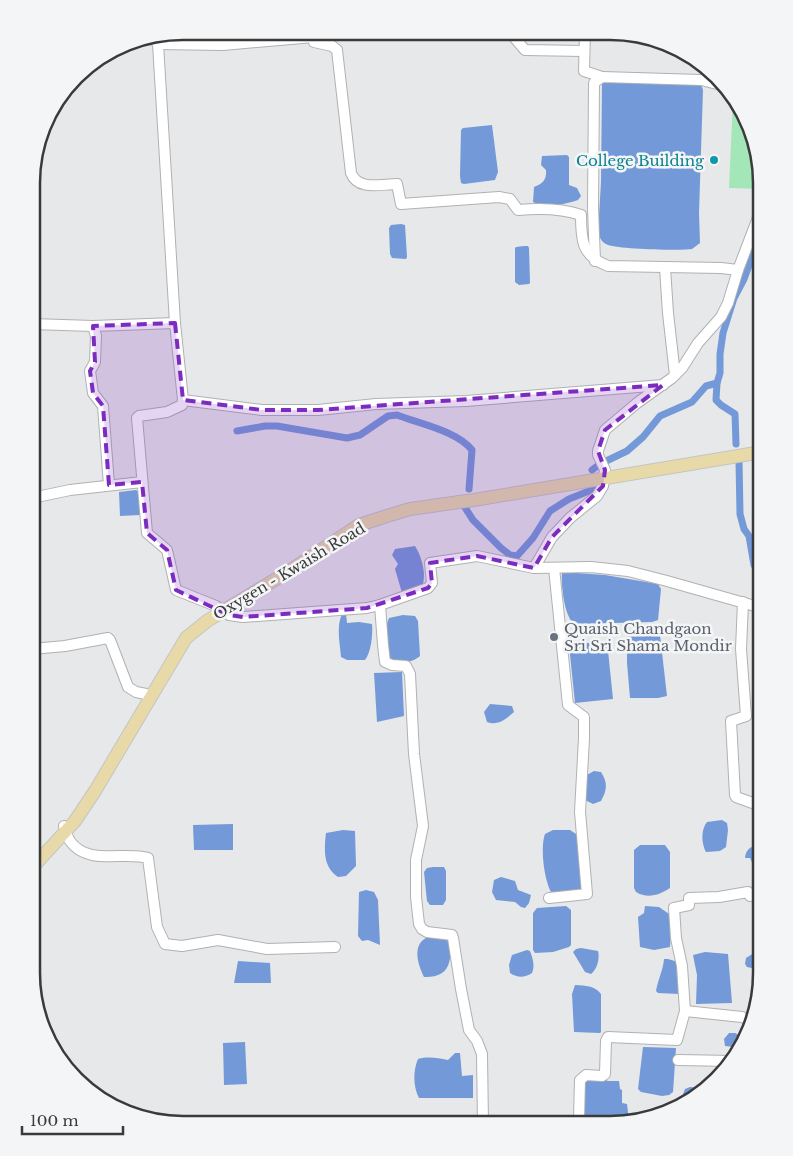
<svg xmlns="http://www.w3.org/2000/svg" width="793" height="1156" viewBox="0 0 793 1156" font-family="'Libre Baskerville',serif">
<rect width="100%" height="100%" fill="#e7e8e9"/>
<polygon fill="#a3e6b7" points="733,100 746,116 762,182 762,189 729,188"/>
<g fill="#7399d8">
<polygon points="181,32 181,38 162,39 162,35"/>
<path d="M602 82 701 84 703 90 699 213 700 243 692 249C678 251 620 249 608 245 602 243 600 238 598 233L601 182Z"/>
<polygon points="492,125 498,172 495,180 464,184 461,183 460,176 461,130 463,128"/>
<path d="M567 155 569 157V185L577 188 581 196 578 200C566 204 545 209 533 202L534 187C542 184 547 180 546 170L541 165 542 156Z"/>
<polygon points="401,224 405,225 407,257 406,259 392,258 390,254 389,228 391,225"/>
<polygon points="524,246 528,246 529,248 530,283 529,284 519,285 515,282 515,248 516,247"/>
<polygon points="136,490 139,492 140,515 120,516 119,492"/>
<path d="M415 546C422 557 427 575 422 587L402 593 395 569 398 564 392 555 395 549Z"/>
<path d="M562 572 605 575 658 584 661 589 658 620 652 622 574 624C564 616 561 585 562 572Z"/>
<path d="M342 614H346L347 623 359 622 372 624C373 634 371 653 365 660H347L341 657C340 643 336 627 342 614Z"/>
<path d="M403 615 415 616 418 621 420 656C412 663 398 665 389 659 388 646 383 630 389 618Z"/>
<polygon points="634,633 655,633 660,635 667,696 658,698 630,698 627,663 627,637"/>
<polygon points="607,641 613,699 575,703 569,645"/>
<polygon points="402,672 404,716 377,722 374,673"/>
<path d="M490 704 512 706 514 712C506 719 498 726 487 722L484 712Z"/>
<path d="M594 771 601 772C608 783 607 790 601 801L593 804 585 800V776Z"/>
<path d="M722 820 727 823 728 830 726 847 720 851 706 852C701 843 701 829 707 822Z"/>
<polygon points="233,824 233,850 194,850 193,825"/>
<path d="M343 830 355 831 356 866 346 876 338 877C323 867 324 850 326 833Z"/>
<path d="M553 830H570L579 836 582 891 552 894C544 881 540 847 545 834Z"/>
<path d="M761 844V897H759L753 893C751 882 756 867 750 858H745C746 848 752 846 761 844Z"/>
<path d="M640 845H665L670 852V888C660 895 647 899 636 892L634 888V850Z"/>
<polygon points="433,867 444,867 446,871 446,900 443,905 430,905 427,901 424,872 427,868"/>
<polygon points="501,877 515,881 518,890 531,895 529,903 525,908 521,907 515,902 496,900 492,892 494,880"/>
<polygon points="366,890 374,892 378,900 380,945 368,940 362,941 358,936 359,892"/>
<polygon points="566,906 571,910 571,945 569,947 553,952 535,953 533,950 533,913 537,908"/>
<polygon points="645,906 659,907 672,916 670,947 654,950 640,947 638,917 644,913"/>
<path d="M428 937 450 939C452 961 450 978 424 977 418 965 411 944 428 937Z"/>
<path d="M581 948 598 951C600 959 597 969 591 974L585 972 573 952 576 949Z"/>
<path d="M527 950 530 951C533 959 535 966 532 973 524 978 518 978 510 973L509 965 512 955Z"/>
<polygon points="705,952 728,954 732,1003 696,1004 697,975 693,955"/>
<polygon points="754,953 761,954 761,970 747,967 745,964 746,958"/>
<path d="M664 959H668L678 962 679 994 658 993 656 991C658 979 663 971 664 959Z"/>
<polygon points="238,961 270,963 271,983 234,983"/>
<path d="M575 985C586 986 594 985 601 994V1032L600 1033 574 1032 572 994Z"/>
<polygon points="729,1033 735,1033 739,1035 740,1045 734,1047 725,1046 724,1039"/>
<polygon points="245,1042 247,1084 224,1085 223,1043"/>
<polygon points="643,1047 676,1048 673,1092 669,1095 662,1096 641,1092 638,1089"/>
<path d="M455 1053H460L462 1076 473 1075V1098H419C413 1087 413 1070 418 1059 429 1056 437 1058 448 1060Z"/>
<polygon points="599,1077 608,1081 619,1081 620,1089 622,1090 622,1103 627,1104 629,1120 611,1125 585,1125 582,1112 584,1079"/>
<polygon points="690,1087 702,1088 685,1102 683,1094 685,1089"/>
</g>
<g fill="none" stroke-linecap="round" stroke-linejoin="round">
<g stroke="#7399d8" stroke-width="7">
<polyline points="717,383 716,400 721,405 735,414 736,444"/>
<path d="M237 431 265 426H277L347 438 360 435 388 416 397 415C420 424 457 431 472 450L469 489"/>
<polyline points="739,461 740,514 744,529 749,536 754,565 762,576"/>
<polyline points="592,470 600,464 627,451 643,437 660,416 692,402 706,386 717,383 720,373 720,354 723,333 734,298 744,279 762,230"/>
<polyline points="464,506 473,520 501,548 510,555 517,556 533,538 550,511 569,499 594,489"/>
</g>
<g stroke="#b1b1b3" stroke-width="12">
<g id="minor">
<polyline points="384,32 409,32"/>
<polyline points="458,32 506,33 513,36 525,50 584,51"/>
<polyline points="585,32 584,71 602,77"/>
<polyline points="151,36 158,44 223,45 314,37 323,32"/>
<path d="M314 37V42L332 46 337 50 351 173C358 191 381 184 397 184L401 204 499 197 510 199 518 210C540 208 561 208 581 215 581 241 582 256 608 266L721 268 738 270"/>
<polyline points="158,44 175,323 183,400 262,410 318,410 376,404 466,401 663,385"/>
<polyline points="595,261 593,208 594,83 602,77 701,80 721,85"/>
<polyline points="665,268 668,313 675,375"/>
<polyline points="32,324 93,326 175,323"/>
<polyline points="93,326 96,336 95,362 90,371 93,393 103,406 109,485"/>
<polyline points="183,400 182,405 167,412 139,416 137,418 147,533 167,550 176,590 216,606 229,615 243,617 367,608 380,605 428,588 432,583 430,563 477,556 534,568 591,567 628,571 667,581 762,608"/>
<polyline points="32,498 70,490 142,482"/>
<polyline points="534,568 552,537 570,518 597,496 603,486 605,470 598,455 598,451 605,430 637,403 672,378 682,368 698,343 721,317 728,303 738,270 762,207"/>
<polyline points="743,602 741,649 746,716 731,721 735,795 736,797 761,806"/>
<polyline points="380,605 383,645 385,662 392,665 406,666 410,674 414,754 423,826 416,860 416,897 419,924 422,929 427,932 452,935 453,938 461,989 469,1030 477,1041 482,1054 483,1124"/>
<polyline points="32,649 65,646 108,638 110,640 128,687 136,692 146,694"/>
<path d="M64 826C66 831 67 837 70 841 87 866 124 851 148 858L157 927 165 944 182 946 218 940 267 949 335 947"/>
<polyline points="549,898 587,894 580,812 584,738 584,717 568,705 554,568"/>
<polyline points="685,1011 742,1017 749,1020"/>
<polyline points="678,1060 732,1061"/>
<polyline points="579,1118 580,1080 586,1075 602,1076 605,1074 606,1041 608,1037 677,1040 685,1011 682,966 676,938 674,908 689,905 689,898 719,897 748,892 750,896"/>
</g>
</g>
<g stroke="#c4c4c4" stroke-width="14">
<polyline id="major" points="31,869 75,821 95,791 186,638 207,621 286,573 359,525 390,515 410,509 474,500 762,452"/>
</g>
<use href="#minor" stroke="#fff" stroke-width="10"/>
<use href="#major" stroke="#e8daa8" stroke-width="12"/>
</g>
<path fill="#7b2cbf" fill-opacity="0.2" stroke="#7b2cbf" stroke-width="4" stroke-dasharray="10 6" stroke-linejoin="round" d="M175 323 183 400 262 410H318L663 385 605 430 598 451 605 470 603 486 552 537 534 568 477 556 430 563 432 583 428 588 367 608 243 617 229 615 176 590 167 550 147 533 142 482 109 485 103 406 93 393 90 371 95 362 93 326Z"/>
<circle fill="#0f9aa8" stroke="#f4f5f6" stroke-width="2" cx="714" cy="160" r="5"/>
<circle fill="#6b7280" stroke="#f4f5f6" stroke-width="2" cx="554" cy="637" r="5"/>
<g text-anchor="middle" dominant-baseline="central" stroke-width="5" stroke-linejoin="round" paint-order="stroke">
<g font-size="15" fill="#0d838f" stroke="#f4f5f6" text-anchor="end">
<text x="704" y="160">College Building</text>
</g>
<g font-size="15" fill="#3a3a3b" stroke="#f4f5f6">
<text transform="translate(289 571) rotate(-31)">Oxygen - Kwaish Road</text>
</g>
<g font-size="15" fill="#5b616d" stroke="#f4f5f6" text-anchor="start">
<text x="564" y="628">Quaish Chandgaon<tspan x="564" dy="17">Sri Sri Shama Mondir</tspan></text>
</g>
</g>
<path d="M0 0H793V1156H0ZM183 40H610A143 143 0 0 1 753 183V973A143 143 0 0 1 610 1116H183A143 143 0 0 1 40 973V183A143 143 0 0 1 183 40Z" fill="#f4f5f6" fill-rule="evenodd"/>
<path fill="none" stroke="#3a3a3b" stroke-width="2.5" d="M183 40H610A143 143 0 0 1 753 183V973A143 143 0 0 1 610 1116H183A143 143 0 0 1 40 973V183A143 143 0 0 1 183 40Z"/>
<path d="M22 1126v8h101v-8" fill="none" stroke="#3a3a3b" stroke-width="2.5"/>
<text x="30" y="1126" font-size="15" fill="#3a3a3b" stroke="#f4f5f6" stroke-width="4" paint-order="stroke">100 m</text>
</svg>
